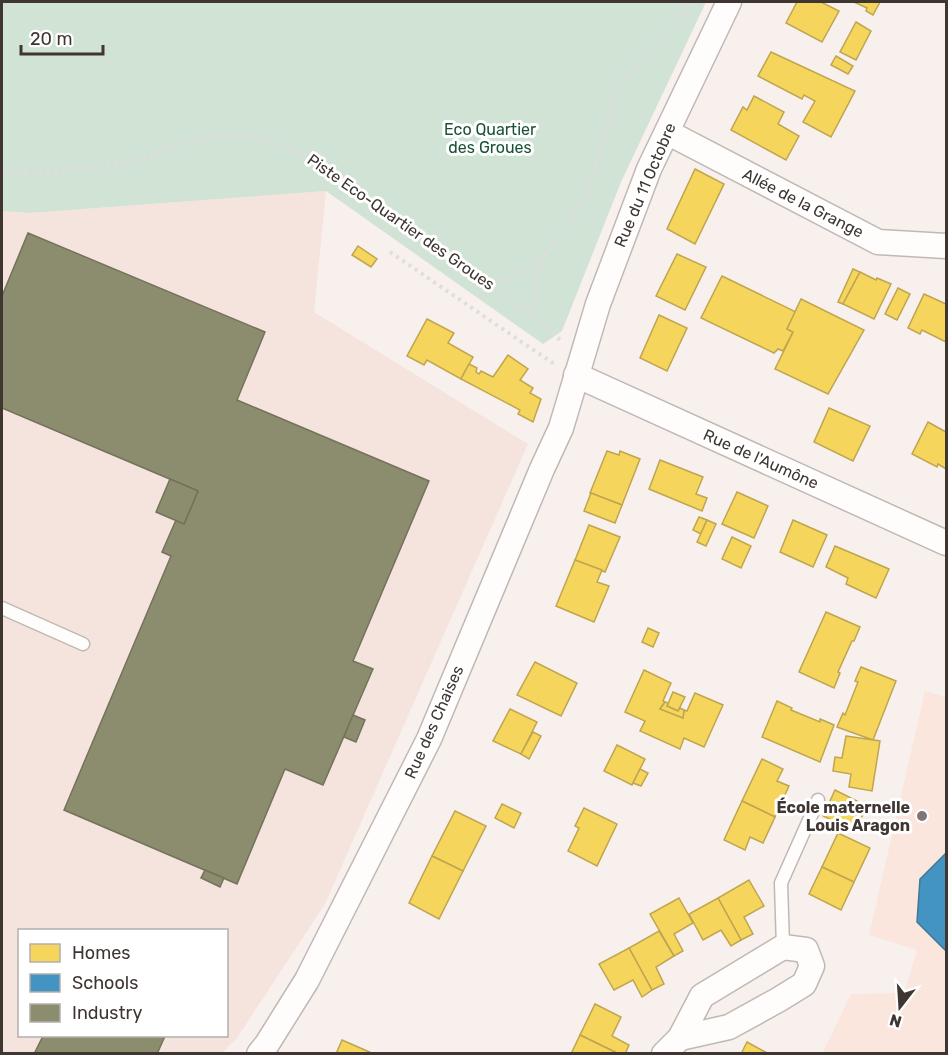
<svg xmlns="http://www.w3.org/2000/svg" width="948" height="1055" viewBox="0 0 948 1055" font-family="Rubik,sans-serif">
<rect width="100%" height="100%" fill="#f8f0ed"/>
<path fill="#f5e4dd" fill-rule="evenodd" d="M326 191 314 312 528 444 325 904 237 1038 222 1053H2V211L29 213ZM20 930H226V1036H20Z"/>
<polygon fill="#fbe6dd" points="925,691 946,697 946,1053 822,1054 851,994 904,993 917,950 869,935"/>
<polygon fill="#d0e3d5" points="2,2 706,2 621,182 562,331 543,344 326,191 29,213 2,211"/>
<g fill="#f6d55c" stroke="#bfa54f" stroke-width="1.5">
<polygon points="797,2 821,2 839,11 822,42 786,23"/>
<polygon points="854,2 880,2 873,15 866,11 867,8"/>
<polygon points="856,22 871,31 856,60 840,52"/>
<polygon points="771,52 855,91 831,137 803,122 815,101 804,95 802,99 758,76"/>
<polygon points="836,56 853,66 848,74 831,65"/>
<polygon points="754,96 784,112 778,124 799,136 786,160 731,130 743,107 747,110"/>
<polygon points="695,169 724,184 695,244 667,229"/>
<polygon points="358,246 377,259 371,267 352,255"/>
<polygon points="677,254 706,267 685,310 656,296"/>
<polygon points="853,269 860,272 843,304 838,302"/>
<polygon points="860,272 876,280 877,278 891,284 874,319 843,304"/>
<polygon points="722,276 796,312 787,329 793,332 783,351 778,349 774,353 701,318"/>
<polygon points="898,288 910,294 897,320 885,314"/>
<polygon points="924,294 946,304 946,342 922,330 920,334 908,328"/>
<polygon points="801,299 864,330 828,394 775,369 793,332 787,329"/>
<polygon points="659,315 687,328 667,371 640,358"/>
<polygon points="427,319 454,333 448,343 473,357 461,379 427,360 424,365 407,356"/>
<polygon points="508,355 528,369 520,380 533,388 530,393 541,399 533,422 518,414 520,410 461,379 469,364 477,368 476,372 479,374 481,371 493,377"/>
<polygon points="829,408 870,426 853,461 814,442"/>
<polygon points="928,422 946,432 946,469 938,464 937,467 912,454"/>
<polygon points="607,451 619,455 620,451 640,459 622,505 590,493"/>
<polygon points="660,460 703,477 696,494 707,498 702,511 649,489"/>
<polygon points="737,492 768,506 754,538 722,524"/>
<polygon points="591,493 622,505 615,523 584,511"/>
<polygon points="699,517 707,520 701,534 693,530"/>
<polygon points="707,520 716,524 706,546 697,542"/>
<polygon points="793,520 827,535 813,567 780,552"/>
<polygon points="589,525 620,537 605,572 575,560"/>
<polygon points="732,537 751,546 741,568 722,559"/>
<polygon points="835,546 889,569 876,598 846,584 848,578 826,567"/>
<polygon points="575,560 602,570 597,582 609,586 594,622 556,606"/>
<polygon points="826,612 860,627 854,641 852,641 838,672 840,673 834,688 799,672"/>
<polygon points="648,628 659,633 653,647 642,642"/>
<polygon points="535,662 577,683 561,716 517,695"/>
<polygon points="861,667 896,681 873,740 837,727 843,713 845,715 858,682 855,681"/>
<polygon points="644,670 671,683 663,701 665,702 660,709 683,718 684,710 687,711 695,693 723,705 704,747 684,738 680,749 640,731 645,721 625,712"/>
<polygon points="673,692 685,697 678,711 667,706"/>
<polygon points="777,701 792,708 791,710 820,722 820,719 834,725 820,762 762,737"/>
<polygon points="665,702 668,703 667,706 678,711 680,708 684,710 683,718 660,709"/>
<polygon points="510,709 537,722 521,754 493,741"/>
<polygon points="533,732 541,736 529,759 521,754"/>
<polygon points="846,736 880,741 872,791 849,787 851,774 833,771 835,757 842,758"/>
<polygon points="617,745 645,759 632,785 604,771"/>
<polygon points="762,759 783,769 777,781 789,786 775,817 742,801"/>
<polygon points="640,769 648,773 641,786 633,783"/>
<polygon points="835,790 867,806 855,831 823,816"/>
<polygon points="742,801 775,817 763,843 750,837 745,850 724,840"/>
<polygon points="502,804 521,813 514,828 495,818"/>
<polygon points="584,808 617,824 597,866 568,851 579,828 575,826"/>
<polygon points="455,811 486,826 463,871 432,856"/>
<polygon points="838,833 870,848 854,882 822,867"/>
<polygon points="432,856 463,871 439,919 409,903"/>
<polygon points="822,867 854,882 841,910 809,894"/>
<polygon points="749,880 764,906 744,917 753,934 741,940 718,898"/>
<polygon points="679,898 693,923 674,934 683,951 674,956 650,914"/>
<polygon points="718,898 741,940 731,946 721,930 703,940 689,914"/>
<polygon points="659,931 674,956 656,967 664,984 652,990 629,948"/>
<polygon points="629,948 652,990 642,997 633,980 614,990 599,964"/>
<polygon points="595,1004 621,1017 612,1036 629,1045 625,1054 619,1054 580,1035"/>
<polygon points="580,1035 619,1054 571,1054"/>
<polygon points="342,1040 374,1054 336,1054"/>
<polygon points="747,1042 769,1054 741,1054"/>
</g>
<polygon fill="#4393c3" stroke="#427797" stroke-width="1.5" points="946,853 946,951 917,922 920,879"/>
<g fill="#8c8c6e" stroke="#75725c" stroke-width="1.5">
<polygon points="28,233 265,332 237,400 429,481 353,661 373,669 323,785 285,769 237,884 64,810 171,556 162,552 176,520 184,524 198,491 2,408 2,296"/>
<polygon points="170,479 198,491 184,524 156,512"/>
<polygon points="353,715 365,720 356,742 344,737"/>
<polygon points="205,870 224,878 220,887 201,878"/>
<polygon points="43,1036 165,1036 157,1054 34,1054"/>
</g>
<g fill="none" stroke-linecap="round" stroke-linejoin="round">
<g stroke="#c0b8b5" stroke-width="15">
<g id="service">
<polyline points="2,608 83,644"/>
<polyline points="783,947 781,883 818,800"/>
</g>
</g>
<g stroke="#c0b8b5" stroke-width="27">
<g id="minor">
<polyline points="667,132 878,242 946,246"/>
<polyline points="576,375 946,543"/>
<polyline points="259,1054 267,1044 307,980 429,739 542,469 561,428 598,304 649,169 729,2"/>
<polyline points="664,1054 680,1038 702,996 783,947 806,950 812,966 804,984 778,1000 729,1027 680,1038"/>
</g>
</g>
<g stroke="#e0dddc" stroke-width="4" stroke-dasharray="3 4.5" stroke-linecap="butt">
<path d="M2 173C46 171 90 171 134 160 151 156 168 148 186 143 241 129 278 139 326 166L540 320 560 340"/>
<polyline points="390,252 554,364"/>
<polyline points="494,286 541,261 586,198 619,84 685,15 690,2"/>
<polyline points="532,315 541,261"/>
</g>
<use href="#service" stroke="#fefdfc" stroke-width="12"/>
<use href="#minor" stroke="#fefdfc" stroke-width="24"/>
</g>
<circle fill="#807673" stroke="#fff" stroke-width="2" cx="922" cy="816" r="6"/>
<g text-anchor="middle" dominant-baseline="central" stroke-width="6" stroke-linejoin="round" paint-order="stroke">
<g font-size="16" fill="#1a5138" stroke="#fff">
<text x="490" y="129">Eco Quartier<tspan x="490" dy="18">des Groues</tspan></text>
</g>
<g font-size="16" fill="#3f3531" stroke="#fff">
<text transform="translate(645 185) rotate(-67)">Rue du 11 Octobre</text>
<text transform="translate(803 203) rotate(27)">Allée de la Grange</text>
<text transform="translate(401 222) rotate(35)">Piste Eco-Quartier des Groues</text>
<text transform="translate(761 459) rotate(24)">Rue de l'Aumône</text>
<text transform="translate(434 722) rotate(-66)">Rue des Chaises</text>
</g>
<g font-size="16" font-weight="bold" fill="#3f3531" stroke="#fff" text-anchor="end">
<text x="910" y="807">École maternelle<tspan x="910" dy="18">Louis Aragon</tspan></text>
</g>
</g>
<rect width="948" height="1055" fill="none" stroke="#3f3531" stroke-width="6"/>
<rect x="18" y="929" width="210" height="108" fill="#ffffff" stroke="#b2aead" stroke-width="1.5"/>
<rect x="30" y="944" width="30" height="18" fill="#f6d55c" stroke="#b2aead" stroke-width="1.5"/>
<text x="72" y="959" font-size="18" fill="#3f3531">Homes</text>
<rect x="30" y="974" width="30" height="18" fill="#4393c3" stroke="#b2aead" stroke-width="1.5"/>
<text x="72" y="989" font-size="18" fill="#3f3531">Schools</text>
<rect x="30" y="1004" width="30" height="18" fill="#8c8c6e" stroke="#b2aead" stroke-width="1.5"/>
<text x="72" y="1019" font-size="18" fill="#3f3531">Industry</text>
<g transform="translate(900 1007) rotate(197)" stroke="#ffffff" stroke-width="4.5" paint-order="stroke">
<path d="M0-4.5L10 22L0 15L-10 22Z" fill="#3f3531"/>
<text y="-9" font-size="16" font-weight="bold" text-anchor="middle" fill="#3f3531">N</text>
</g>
<path d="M21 45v9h82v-9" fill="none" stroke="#3f3531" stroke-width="3"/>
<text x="30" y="45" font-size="18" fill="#3f3531" stroke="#ffffff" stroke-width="4.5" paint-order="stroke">20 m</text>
</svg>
